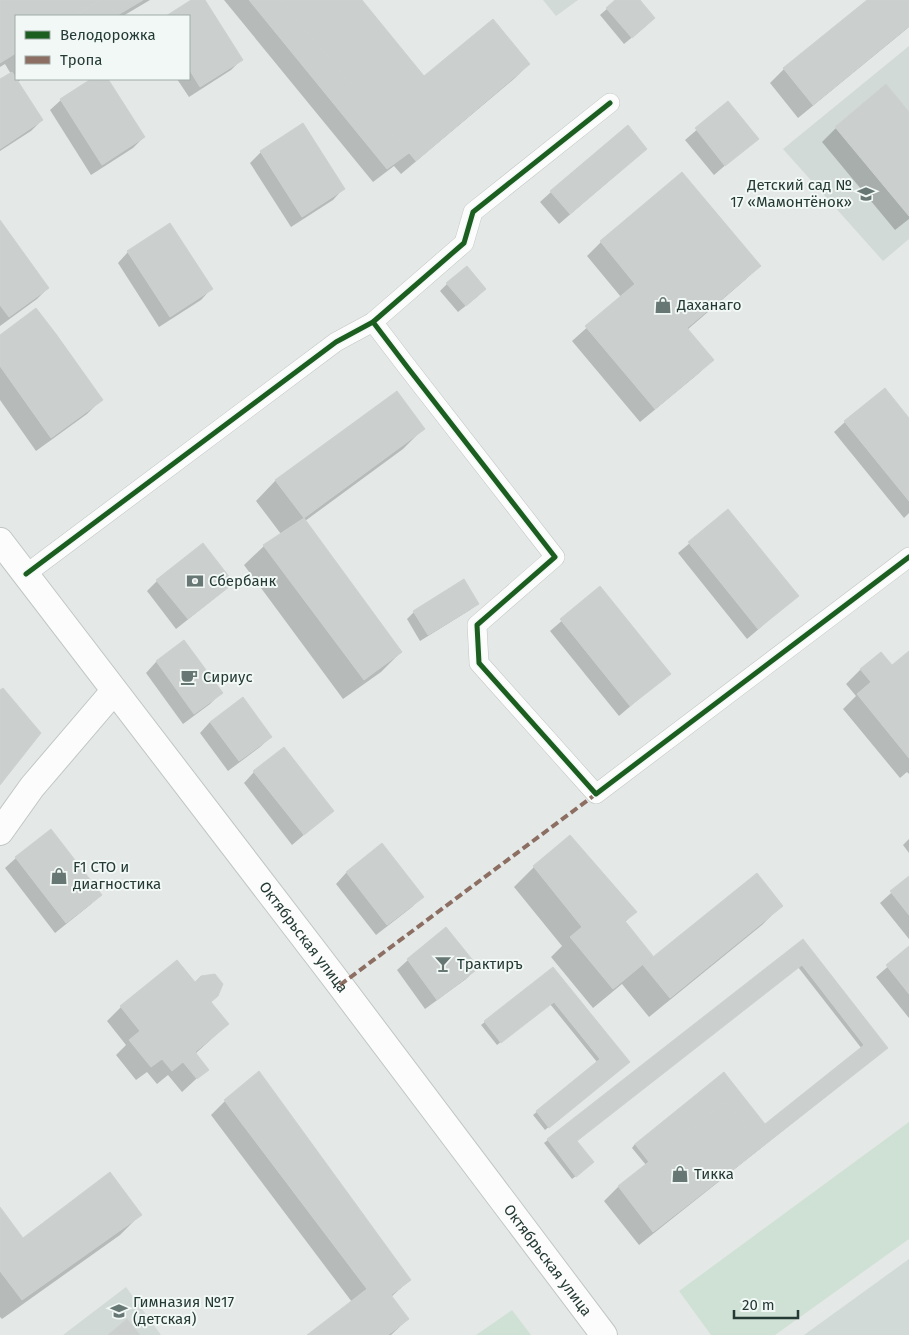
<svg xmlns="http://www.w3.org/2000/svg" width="909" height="1335" viewBox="0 0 909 1335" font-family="'Fira Sans',sans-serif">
<rect width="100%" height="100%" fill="#e4e9e7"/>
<g fill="#d2dad7">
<polygon points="543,0 578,0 556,16"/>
<polygon points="909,46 909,239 883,261 783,149"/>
<polygon points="909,1259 909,1335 804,1335"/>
<polygon points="126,1287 161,1335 63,1335"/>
</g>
<g fill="#cfe0d5">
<polygon points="909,1122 909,1239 775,1335 711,1335 679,1291"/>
<polygon points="512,1310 531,1335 476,1335"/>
</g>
<g fill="#0003">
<polygon points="0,0 150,0 123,16 16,16 16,79 22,79 17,82 42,120 31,131 0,151 0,81 11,74 5,64 0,67"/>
<polygon points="193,0 203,0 242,59 231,70 189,97 177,79 189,79 189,16 168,16"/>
<polygon points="224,0 360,0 423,77 529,64 515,78 401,174 394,166 373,182"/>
<polygon points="617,0 638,0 647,25 624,44 600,15"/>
<polygon points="869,0 909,0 909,27 798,118 770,83 784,69"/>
<polygon points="93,79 106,79 144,137 133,148 91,175 50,110 61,100"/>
<polygon points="885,86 909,114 909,219 895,230 822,142 836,128"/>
<polygon points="728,103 757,138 714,175 685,140"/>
<polygon points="302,125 343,189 333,200 291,227 250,163 261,152"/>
<polygon points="646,149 559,224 540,202 551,192"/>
<polygon points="681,174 759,266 745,280 687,330 712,360 698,374 640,422 572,341 621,297 587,256 601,242"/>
<polygon points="0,222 48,288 37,299 0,326"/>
<polygon points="128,252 211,289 201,300 159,327 118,263"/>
<polygon points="447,284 478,296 458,312 440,291"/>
<polygon points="0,336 101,400 87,414 36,451 0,400"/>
<polygon points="397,393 423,429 403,449 305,521 401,652 381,672 343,699 244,565 264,546 281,534 256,501 275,481"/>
<polygon points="909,420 909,513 904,518 834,432 845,422"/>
<polygon points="728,511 797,596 747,639 678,553"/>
<polygon points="157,581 232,583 221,593 176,629 147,591"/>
<polygon points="600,588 669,673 619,716 550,631"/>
<polygon points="477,604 470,610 420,641 407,619 414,612"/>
<polygon points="184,642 221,693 210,704 183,724 146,673 156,662"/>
<polygon points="909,653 909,774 907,772 900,778 843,709 856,696 846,684 860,670 881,654 892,667"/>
<polygon points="210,722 271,737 260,747 228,771 200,733"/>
<polygon points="254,772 332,811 292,845 244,783"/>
<polygon points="909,839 909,853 903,845"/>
<polygon points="382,845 422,896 412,907 376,935 336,884 346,873"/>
<polygon points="16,858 101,895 90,905 55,933 5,868"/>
<polygon points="534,867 635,912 624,923 653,958 782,905 762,925 649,1017 622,984 593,1008 551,957 562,946 514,887"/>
<polygon points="909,877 909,939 880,903"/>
<polygon points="803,940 887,1048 639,1245 604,1201 618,1187 646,1165 632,1148 635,1144 765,1126 862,1049 798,967 576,1141 590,1165 572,1179 544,1143"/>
<polygon points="909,948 909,1018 876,977"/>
<polygon points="408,960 477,968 466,979 425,1009 397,970"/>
<polygon points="177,962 194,983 217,996 210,1003 228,1024 195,1054 207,1069 182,1092 168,1075 157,1084 147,1072 136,1080 116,1055 126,1045 107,1021 121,1007"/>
<polygon points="553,969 625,1065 545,1130 533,1115 597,1062 550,1004 497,1045 481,1025"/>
<polygon points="225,1101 410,1280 391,1297 408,1319 391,1335 309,1335 352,1302 211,1115"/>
<polygon points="0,1209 23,1240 140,1215 120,1235 2,1319 0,1317"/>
</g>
<g fill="#cbd0ce" stroke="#cdd1d0">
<polygon points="0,0 101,0 75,16 16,16 16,53 0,63"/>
<polygon points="101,0 143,0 116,16 75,16"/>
<polygon points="191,0 205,0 243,60 200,87 189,69 189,16 166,16"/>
<polygon points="249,0 280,0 409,153 387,169"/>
<polygon points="280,0 362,0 424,76 493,19 530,64 416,161"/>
<polygon points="615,0 640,0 655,18 632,38 606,8"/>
<polygon points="867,0 909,0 909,26 813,105 783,68"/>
<polygon points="12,72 43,120 0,149 0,79"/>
<polygon points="91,79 108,79 145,137 102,165 60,99"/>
<polygon points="886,84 909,112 909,216 835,127"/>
<polygon points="728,101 759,139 725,166 695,128"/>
<polygon points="303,123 345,189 302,217 260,151"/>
<polygon points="628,125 647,149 570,214 550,191"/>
<polygon points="682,172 761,266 687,328 714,360 655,409 585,326 635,284 600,241"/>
<polygon points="0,220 49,288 9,317 0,305"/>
<polygon points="170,223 213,289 170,317 127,251"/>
<polygon points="467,266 486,289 466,306 446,283"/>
<polygon points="36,308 56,334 103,400 51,438 0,366 0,335"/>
<polygon points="885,388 909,418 909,501 844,421"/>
<polygon points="397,391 425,429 304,518 275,480"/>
<polygon points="728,509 799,596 758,629 688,542"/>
<polygon points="304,518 402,652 364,680 263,545"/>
<polygon points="203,543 234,583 188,619 156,580"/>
<polygon points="464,579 479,604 428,635 413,611"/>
<polygon points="600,586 671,674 630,706 560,619"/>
<polygon points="184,640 223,693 194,714 156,661"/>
<polygon points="909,651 909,758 857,694 871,682 860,669 881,652 892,665"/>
<polygon points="3,688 41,733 0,785 0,690"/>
<polygon points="243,697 272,737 239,761 210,722"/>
<polygon points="284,747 334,811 304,835 253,771"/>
<polygon points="51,829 102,895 66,923 15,857"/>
<polygon points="570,835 637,912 625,921 653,956 613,989 570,937 582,927 533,866"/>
<polygon points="382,843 424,897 387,925 346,872"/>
<polygon points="757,873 783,906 670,998 643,965"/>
<polygon points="909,876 909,915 890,891"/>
<polygon points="446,927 479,968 437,1000 407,959"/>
<polygon points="803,939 888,1048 762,1147 726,1101 649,1162 635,1144 724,1072 765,1124 864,1045 802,965 577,1141 594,1162 576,1177 547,1139"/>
<polygon points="909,946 909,994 886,965"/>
<polygon points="177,960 195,982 201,976 215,974 223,984 218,996 211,1002 229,1024 195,1052 209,1070 197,1079 183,1062 172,1071 162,1059 151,1067 129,1040 140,1031 120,1006"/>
<polygon points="553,967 630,1062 549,1128 536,1111 600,1059 554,1002 501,1043 484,1021"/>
<polygon points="259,1071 411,1280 391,1295 409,1319 388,1335 307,1335 367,1289 224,1100"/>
<polygon points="726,1101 762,1147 653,1232 618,1186"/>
<polygon points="110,1172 142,1215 22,1300 0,1271 0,1207 23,1238"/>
<polygon points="127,1319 140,1335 108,1335"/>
</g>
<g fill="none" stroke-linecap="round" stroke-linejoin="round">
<g stroke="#c1c6c4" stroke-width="20">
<g id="street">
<polyline points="373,322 408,368 555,557 477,625 479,663 596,794 909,557"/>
<polyline points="26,574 336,342 373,322 464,243 473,212 610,103"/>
</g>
</g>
<g stroke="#c0c6c4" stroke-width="28">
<g id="secondary">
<path id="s1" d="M0 541 331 973 604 1335"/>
<polyline points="0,832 32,787 114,691"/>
</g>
</g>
<use href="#street" stroke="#fbfcfb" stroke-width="19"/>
<use href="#secondary" stroke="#fbfcfb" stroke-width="26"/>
<polyline stroke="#8d6e63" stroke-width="4" stroke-dasharray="8 4" stroke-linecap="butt" points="340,985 596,794"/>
<g stroke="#f2f8f5" stroke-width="8">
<g id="cycleway">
<polyline points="373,322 408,368 555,557 477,625 479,663 596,794 909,557"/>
<polyline points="26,574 336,342 373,322 464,243 473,212 610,103"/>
</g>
</g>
<use href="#cycleway" stroke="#1b5e20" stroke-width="5"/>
</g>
<defs>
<g id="school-bare" transform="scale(1.35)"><path d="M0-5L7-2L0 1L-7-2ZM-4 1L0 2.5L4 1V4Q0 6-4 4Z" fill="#677773" stroke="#f2f8f5" stroke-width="2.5" paint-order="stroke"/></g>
<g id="shop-bare" transform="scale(1.35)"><path d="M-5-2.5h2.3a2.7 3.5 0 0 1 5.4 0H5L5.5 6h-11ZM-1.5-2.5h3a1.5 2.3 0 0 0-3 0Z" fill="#677773" stroke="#f2f8f5" stroke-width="2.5" paint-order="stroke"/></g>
<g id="bank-bare" transform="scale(1.35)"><path d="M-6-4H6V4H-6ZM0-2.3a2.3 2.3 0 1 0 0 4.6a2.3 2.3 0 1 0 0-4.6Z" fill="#677773" stroke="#f2f8f5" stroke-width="2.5" paint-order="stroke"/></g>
<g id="cafe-bare" transform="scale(1.35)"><path d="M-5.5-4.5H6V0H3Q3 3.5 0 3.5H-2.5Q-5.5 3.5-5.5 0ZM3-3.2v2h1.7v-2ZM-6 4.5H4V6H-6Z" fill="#677773" stroke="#f2f8f5" stroke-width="2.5" paint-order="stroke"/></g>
<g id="bar-bare" transform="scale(1.35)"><path d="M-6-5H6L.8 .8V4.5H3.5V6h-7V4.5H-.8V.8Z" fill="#677773" stroke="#f2f8f5" stroke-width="2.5" paint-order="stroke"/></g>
</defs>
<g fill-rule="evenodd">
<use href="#school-bare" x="866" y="194"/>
<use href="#shop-bare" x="663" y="305"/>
<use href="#bank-bare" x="195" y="581"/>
<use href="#cafe-bare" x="189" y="677"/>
<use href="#shop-bare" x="59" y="876"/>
<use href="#bar-bare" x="443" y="964"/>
<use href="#shop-bare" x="680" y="1174"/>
<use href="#school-bare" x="119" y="1311"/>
</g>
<g text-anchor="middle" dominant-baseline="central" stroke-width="4" stroke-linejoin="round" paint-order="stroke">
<g font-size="15" fill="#243a35" stroke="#f2f8f5" text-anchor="start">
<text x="852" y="185" text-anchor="end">Детский сад №<tspan x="852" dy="17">17 «Мамонтёнок»</tspan></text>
<text x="677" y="305">Даханаго</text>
<text x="209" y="581">Сбербанк</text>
<text x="203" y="677">Сириус</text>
<text x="73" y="867">F1 СТО и<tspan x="73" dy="17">диагностика</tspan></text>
<text x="457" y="964">Трактиръ</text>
<text x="694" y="1174">Тикка</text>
<text x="133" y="1302">Гимназия №17<tspan x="133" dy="17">(детская)</tspan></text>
</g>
<g font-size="15" fill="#243a35" stroke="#f2f8f5">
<text stroke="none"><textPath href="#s1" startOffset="499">Октябрьская улица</textPath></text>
<text stroke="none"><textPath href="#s1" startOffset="904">Октябрьская улица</textPath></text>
</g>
</g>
<rect x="15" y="15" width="175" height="65" fill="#f2f8f5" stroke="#a0aca8"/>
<rect x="25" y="31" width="25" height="8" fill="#1b5e20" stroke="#a0aca8"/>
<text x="60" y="40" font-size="15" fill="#243a35">Велодорожка</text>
<rect x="25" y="56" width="25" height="8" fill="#8d6e63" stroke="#a0aca8"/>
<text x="60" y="65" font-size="15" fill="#243a35">Тропа</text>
<path d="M734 1310v8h64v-8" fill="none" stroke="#243a35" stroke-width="2.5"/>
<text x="742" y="1310" font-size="15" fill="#243a35" stroke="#f2f8f5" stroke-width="4" paint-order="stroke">20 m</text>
</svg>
